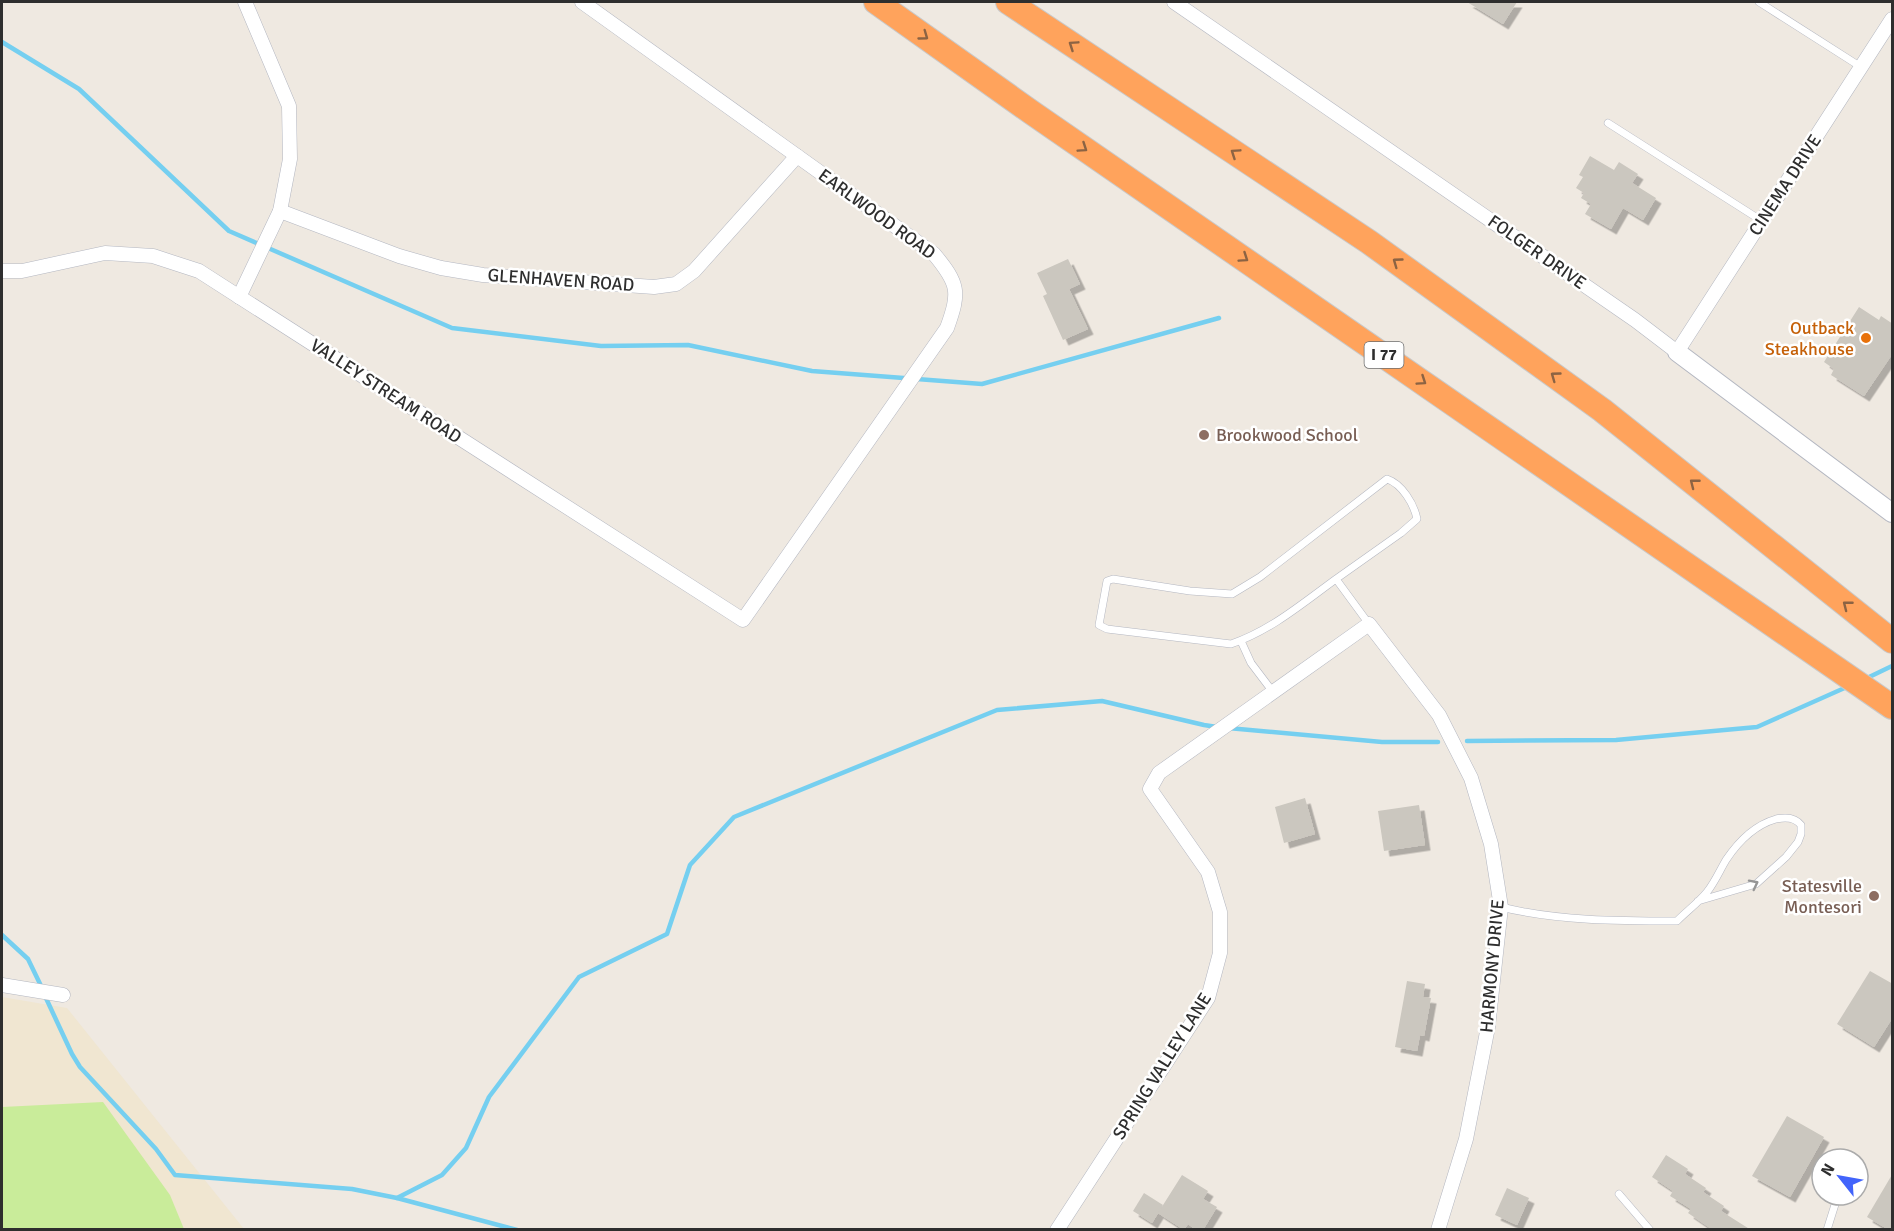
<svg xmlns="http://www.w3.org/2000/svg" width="1894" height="1231" viewBox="0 0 1894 1231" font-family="Signika,sans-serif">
<defs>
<filter id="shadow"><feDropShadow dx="5.5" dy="5.5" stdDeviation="0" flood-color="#0004"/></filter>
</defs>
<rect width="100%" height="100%" fill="#efe9e1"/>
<polygon fill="#f0e6d1" points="2,997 67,1008 244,1229 2,1229"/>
<polygon fill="#c9ec9a" points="103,1102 170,1195 184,1229 2,1229 2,1107"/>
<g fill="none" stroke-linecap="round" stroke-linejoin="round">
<g stroke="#75cff0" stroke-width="4.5">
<polyline points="2,42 79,89 229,231 452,328 601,346 688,345 812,371 982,384 1219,318"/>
<polyline points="1865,679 1892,666"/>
<polyline points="1228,728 1382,742 1438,742"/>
<polyline points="1467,741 1616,740 1757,727 1849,686"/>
<polyline points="2,935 28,959 42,988"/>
<polyline points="45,996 72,1054 80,1067 156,1149 175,1175 352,1189 397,1198 517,1230"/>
<polyline points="397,1198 442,1175 466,1148 489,1097 579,977 667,934 690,865 734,817 997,710 1102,701 1204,725 1217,727"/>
</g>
</g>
<g fill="#cbc7bf" filter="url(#shadow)">
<polygon points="1467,2 1517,2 1503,24"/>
<polygon points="1590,156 1614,170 1619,162 1638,174 1632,183 1656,198 1643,220 1623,208 1611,229 1585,214 1591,204 1581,198 1584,193 1576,188 1583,177 1579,175"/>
<polygon points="1068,259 1080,284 1069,289 1088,329 1063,340 1043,296 1047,294 1037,273"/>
<polygon points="1859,307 1879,320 1881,316 1893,324 1893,353 1864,396 1831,375 1834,369 1824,362"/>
<polygon points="1305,798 1315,834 1284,843 1275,807"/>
<polygon points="1419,805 1425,845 1384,851 1378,811"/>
<polygon points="1870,971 1893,984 1893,1017 1874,1047 1837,1024"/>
<polygon points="1407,981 1425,984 1423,997 1431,998 1424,1036 1420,1035 1417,1051 1395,1047"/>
<polygon points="1787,1116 1824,1137 1790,1197 1752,1176"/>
<polygon points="1666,1155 1688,1169 1685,1174 1706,1188 1703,1192 1724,1206 1721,1211 1751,1230 1713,1230 1688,1213 1691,1209 1670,1196 1673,1191 1652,1177"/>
<polygon points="1893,1173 1893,1230 1889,1230 1867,1217"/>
<polygon points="1182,1175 1208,1191 1203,1199 1217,1207 1203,1230 1196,1230 1188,1224 1184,1230 1158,1213"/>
<polygon points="1507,1188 1529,1198 1517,1225 1495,1215"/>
<polygon points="1144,1193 1163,1205 1152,1223 1133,1211"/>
</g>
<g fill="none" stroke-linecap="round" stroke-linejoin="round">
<g stroke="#b4b7c1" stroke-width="8">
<g id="lane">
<polyline points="1759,2 1861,67"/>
<polyline points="1608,123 1762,221"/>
<path d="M1336 579C1303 603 1270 631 1231 644L1107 629 1099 625 1107 581 1113 579 1190 591 1232 594 1260 577 1387 479C1402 484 1414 504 1417 519L1401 533 1336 579 1369 624"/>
<polyline points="1241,641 1251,663 1273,692"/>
<path d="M1501 907C1558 921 1618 921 1677 921 1687 911 1699 902 1707 892 1715 882 1720 870 1726 860 1738 842 1755 825 1776 819 1785 817 1795 817 1801 825V834L1798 842 1786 857 1756 884 1698 901"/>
<polyline points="1619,1194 1650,1230"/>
<polyline points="1827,1230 1838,1195"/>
</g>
</g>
<g stroke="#b4b7c1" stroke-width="15">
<g id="street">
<polyline points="1174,2 1635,320 1677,352 1892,19"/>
<polyline points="280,211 399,256 441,268 483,275 654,287 676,284 694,271 797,156"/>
<path d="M2 271H22L105 253 153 256 199 271 743 620 947 328C960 292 959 284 934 254L582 2"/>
<polyline points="239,297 280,211 290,159 289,106 245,2"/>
<polyline points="2,985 63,995"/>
<polyline points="1057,1230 1208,998 1220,953 1220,912 1208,872 1150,789 1159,773 1369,624 1439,715 1471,778 1491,844 1501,907 1488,1027 1466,1139 1438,1230"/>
</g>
</g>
<g stroke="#b4b7c1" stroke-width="20">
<polyline id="secondary" points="1677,352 1892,513"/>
</g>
<g stroke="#c9c9c9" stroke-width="26">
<g id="highway">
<polyline points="876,2 1031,112 1892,707"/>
<polyline points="1008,2 1369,242 1602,410 1892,641"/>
</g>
</g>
<use href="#lane" stroke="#fff" stroke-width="7"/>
<use href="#street" stroke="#fff" stroke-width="14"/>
<use href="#secondary" stroke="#fff" stroke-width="18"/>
<use href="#highway" stroke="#ffa35c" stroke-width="24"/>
</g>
<defs><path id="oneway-chevron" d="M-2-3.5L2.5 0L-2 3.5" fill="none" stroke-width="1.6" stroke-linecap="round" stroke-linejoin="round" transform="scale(1.5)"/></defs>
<g stroke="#8c6343">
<use href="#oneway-chevron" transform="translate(924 36) rotate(36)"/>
<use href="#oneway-chevron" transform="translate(1073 45) rotate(-146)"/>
<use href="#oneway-chevron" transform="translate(1083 148) rotate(34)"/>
<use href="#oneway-chevron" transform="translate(1235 153) rotate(-146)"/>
<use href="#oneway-chevron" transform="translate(1244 258) rotate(34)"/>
<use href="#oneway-chevron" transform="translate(1397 262) rotate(-144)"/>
<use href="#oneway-chevron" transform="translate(1555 376) rotate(-144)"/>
<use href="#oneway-chevron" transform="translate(1422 381) rotate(34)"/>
<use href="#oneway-chevron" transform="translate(1694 483) rotate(-142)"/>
<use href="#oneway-chevron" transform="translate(1847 605) rotate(-142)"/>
</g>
<use stroke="#969696" href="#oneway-chevron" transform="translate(1754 884) rotate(-27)"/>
<circle fill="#e8710a" stroke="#fff" stroke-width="2" cx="1866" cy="338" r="6"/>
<g fill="#8d6e63" stroke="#fff" stroke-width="2">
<circle cx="1204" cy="435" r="6"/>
<circle cx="1874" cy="896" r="6"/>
</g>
<g text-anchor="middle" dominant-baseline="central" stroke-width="5" stroke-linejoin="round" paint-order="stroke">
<rect fill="#fff" stroke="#6d6d6d" stroke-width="1.5" x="1364.5" y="342" width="39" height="26" rx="4.5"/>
<g font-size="16" font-weight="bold" fill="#2e2e2e">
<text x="1384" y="355">I 77</text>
</g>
<g font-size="18" fill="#2e2e2e" stroke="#fff">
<text transform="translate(1785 185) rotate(-57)">CINEMA DRIVE</text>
<text transform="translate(877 214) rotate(36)">EARLWOOD ROAD</text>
<text transform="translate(1537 252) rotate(35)">FOLGER DRIVE</text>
<text transform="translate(561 280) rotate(4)">GLENHAVEN ROAD</text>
<text transform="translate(386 391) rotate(33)">VALLEY STREAM ROAD</text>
<text transform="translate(1492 966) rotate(-85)">HARMONY DRIVE</text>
<text transform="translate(1162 1066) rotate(-58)">SPRING VALLEY LANE</text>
</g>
<g font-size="18" fill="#c56008" stroke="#fff" text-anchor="end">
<text x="1854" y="328">Outback<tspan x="1854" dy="21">Steakhouse</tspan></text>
</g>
<g font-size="18" fill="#785e54" stroke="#fff" text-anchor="start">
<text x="1216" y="435">Brookwood School</text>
<text x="1862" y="886" text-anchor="end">Statesville<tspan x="1862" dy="21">Montesori</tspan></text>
</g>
</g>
<rect width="1894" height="1231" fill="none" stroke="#2e2e2e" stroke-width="6"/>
<g transform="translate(1840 1177) rotate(301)"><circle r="28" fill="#ffffff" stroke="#ababab" stroke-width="1.5"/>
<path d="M0-4.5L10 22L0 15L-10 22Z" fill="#4264fb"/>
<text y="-9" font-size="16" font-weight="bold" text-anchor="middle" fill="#2e2e2e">N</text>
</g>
</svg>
